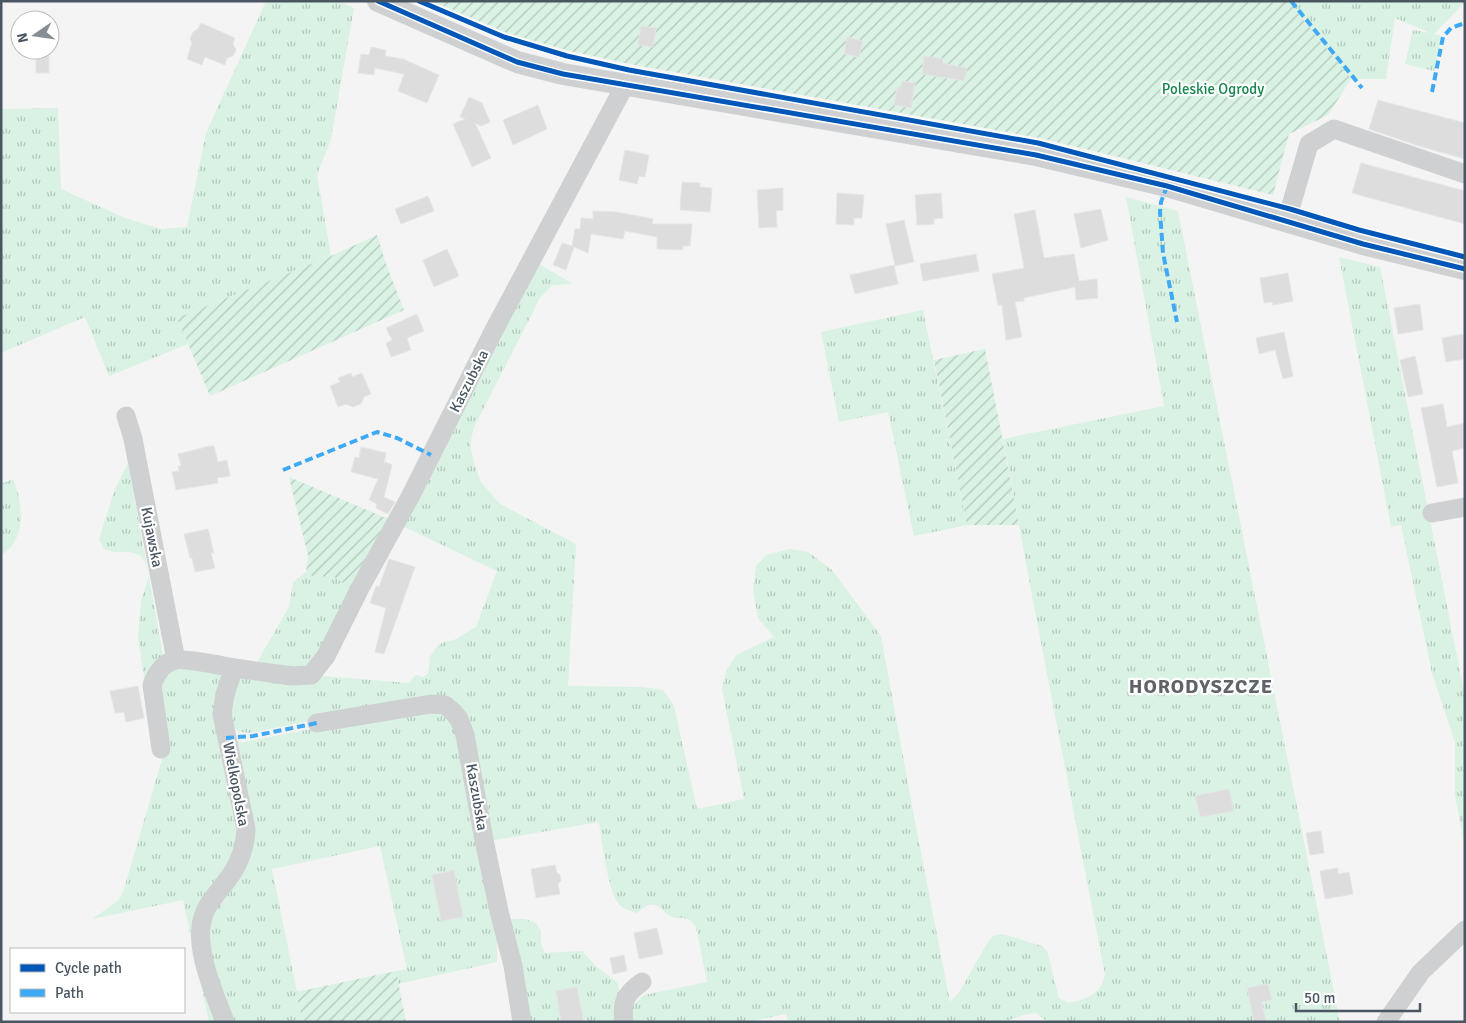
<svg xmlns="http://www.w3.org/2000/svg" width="1466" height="1023" viewBox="0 0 1466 1023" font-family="Signika,sans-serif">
<defs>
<pattern id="grass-tufts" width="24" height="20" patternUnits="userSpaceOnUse" patternTransform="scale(1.25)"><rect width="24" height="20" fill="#d9f2e3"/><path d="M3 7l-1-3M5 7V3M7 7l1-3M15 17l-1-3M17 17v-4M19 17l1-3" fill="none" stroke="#b2c7bb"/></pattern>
<pattern id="garden-furrows" width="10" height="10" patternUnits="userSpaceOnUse" patternTransform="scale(1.25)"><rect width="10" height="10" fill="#d9f2e3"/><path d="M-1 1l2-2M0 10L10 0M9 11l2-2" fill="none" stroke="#b2c7bb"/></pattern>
</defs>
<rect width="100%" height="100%" fill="#f4f4f4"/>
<g fill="url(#grass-tufts)">
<polygon points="266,1 339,1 354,8 331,139 317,175 331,256 177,318 188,344 109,376 85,317 1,353 1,109 58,108 61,189 125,218 161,229 187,227 206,133"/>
<polygon points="1278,1 1465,1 1465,2 1434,34 1442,36 1434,71 1405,64 1413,30 1430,33 1395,18 1386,79 1351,79"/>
<path d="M1126 197 1178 211 1340 1022H1048L1036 1013 1023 1015 1004 1022H788L786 1014 747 1022H631V1007L644 995 707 982 696 927C687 912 679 922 668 915 664 912 660 906 655 905 649 903 642 909 637 913 631 911 623 909 619 904 608 893 602 840 599 822L489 841 448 701 333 716 250 733 239 732 232 725 227 706 240 678 321 676 409 683 416 675 423 677 428 674 430 657 435 649 443 642 454 640 476 627 497 571 398 524 534 261 573 284 552 285 540 298 474 427 470 444 474 463 481 482 500 504 576 544 568 686 642 687 663 690 674 706 697 809 744 799 722 689 726 671 736 655 774 637 758 618 753 590 756 566 766 555 790 549 808 552 832 570 881 636 913 811 950 1002 960 991 986 945 993 936 1002 934 1013 937 1042 946 1047 951 1059 998 1068 1003C1086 999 1101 995 1105 975L1034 606 1003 439 1164 406Z"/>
<polygon points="1339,257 1380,267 1465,697 1465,848 1455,795 1455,742 1432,673 1401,525 1391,527"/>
<polygon points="923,310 967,525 914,536 888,412 839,422 821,332"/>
<polygon points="128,463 164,660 146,690 138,637 141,601 149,576 146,564 140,555 130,552 114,552 104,549 99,539 115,489"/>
<path d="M13 479C23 502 27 541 1 555V484Z"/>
<path d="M306 572 314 577 333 575 353 590C344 606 317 663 303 668 295 670 266 665 256 664L289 607 293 582Z"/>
<polygon points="169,668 226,670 240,827 238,845 199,914 222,1022 209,1022 183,900 92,919 119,900 124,889 163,756 155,691"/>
<polygon points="421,708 452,717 497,925 497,962 398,984 396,971 407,969 380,846 272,869 303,1022 230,1022 216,986 205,921 246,856 231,740 243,742"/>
<polygon points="508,919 525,919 536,923 541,931 541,944 545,953 582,951 597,967 617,982 620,992 618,1022 528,1022"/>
</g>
<g fill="url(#garden-furrows)">
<polygon points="432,1 1288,1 1351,79 1328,115 1289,134 1273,195 1040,138 630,64 570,51 507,33"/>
<polygon points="377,235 386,264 404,310 210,396 177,318 331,256"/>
<polygon points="985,349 1019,525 967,525 934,360"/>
<polygon points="289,477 393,521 353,590 333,576 314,577 306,572 308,556"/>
<polygon points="396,971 406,1022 303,1022 296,992"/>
</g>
<g fill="#ddddde" stroke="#e5e6e7">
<polygon points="201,23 235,38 233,44 236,50 233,56 227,58 225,65 205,57 202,65 187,59 192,43 190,39 193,32 198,29"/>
<polygon points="641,26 656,28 653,47 638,45"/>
<polygon points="847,37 863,41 859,57 844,54"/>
<polygon points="371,47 386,50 385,56 403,59 439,75 427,103 398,91 404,74 375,68 374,75 358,73 361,54 369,55"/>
<rect x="36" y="50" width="13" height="23"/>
<polygon points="924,56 943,59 943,63 967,68 964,81 922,74"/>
<polygon points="902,81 915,83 911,108 894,105 897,88 900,88"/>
<polygon points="469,97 482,103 490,122 481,126 475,123 491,158 472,167 453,124 465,119 460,117"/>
<polygon points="1378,100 1465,123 1465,159 1419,146 1369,129"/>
<polygon points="538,105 547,129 513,145 503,120"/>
<polygon points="625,150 649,155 645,177 639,176 637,184 619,180"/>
<polygon points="1361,163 1465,191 1465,224 1352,193"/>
<polygon points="682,182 700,183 700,187 712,188 710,212 680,210"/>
<polygon points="783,188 783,210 776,211 777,227 759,228 757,190"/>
<polygon points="837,193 864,195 862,218 854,218 854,225 836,224"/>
<polygon points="941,193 943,218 934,219 934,224 917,225 915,195"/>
<polygon points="428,196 434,211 401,224 395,209"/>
<polygon points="1101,209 1108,240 1081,248 1074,214"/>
<polygon points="1035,210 1044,258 1074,254 1079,281 1097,279 1098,298 1076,300 1075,287 1024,298 1024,301 1015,302 1022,337 1006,340 1002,305 998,305 992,274 1024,268 1014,214"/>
<polygon points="593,211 617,212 653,219 652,224 692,224 690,246 683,246 683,250 657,249 657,237 625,231 623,239 591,234 588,253 574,247 566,270 553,265 562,243 572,246 575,229 580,229 581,218 593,219"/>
<polygon points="904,220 914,262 895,266 886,224"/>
<polygon points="447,249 459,276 434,287 423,260"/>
<polygon points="976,254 979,271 923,281 920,264"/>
<polygon points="894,265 898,284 855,294 850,275"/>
<polygon points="1288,273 1293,301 1273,305 1272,302 1264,303 1260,278"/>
<polygon points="1420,304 1423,330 1398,334 1394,308"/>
<polygon points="417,314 424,331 407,338 411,350 391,357 386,343 392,340 386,328"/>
<polygon points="1284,332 1293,376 1283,379 1275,350 1259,354 1256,338"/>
<polygon points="1463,334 1465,359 1446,362 1442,338"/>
<polygon points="1415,356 1423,394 1408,397 1400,360"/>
<polygon points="351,373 352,377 362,373 371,394 364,397 361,404 353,407 346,404 338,407 330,386 340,382 338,378"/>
<polygon points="1443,404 1447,427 1465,423 1465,448 1452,451 1458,483 1437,487 1421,408"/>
<polygon points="210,446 214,446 218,462 227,460 230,476 217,478 218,483 176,490 172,472 179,471 178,466 181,466 178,454"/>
<polygon points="361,447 386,453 384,464 385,462 392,465 384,497 395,502 388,514 376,508 377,504 369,500 378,479 351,472 355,457 359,458"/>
<polygon points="208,529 214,553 211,553 215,568 195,572 192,558 190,558 184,534"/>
<polygon points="389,559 415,567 384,654 375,652 386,608 370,603 376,586 379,587"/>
<polygon points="138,686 144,718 126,722 124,712 115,713 110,691"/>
<polygon points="1229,789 1234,811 1200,817 1195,796"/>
<polygon points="1321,831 1324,853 1310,855 1306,833"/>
<polygon points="555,865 557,873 560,875 561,881 558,884 560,894 536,898 531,869"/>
<polygon points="1338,868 1338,874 1349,872 1353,894 1325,899 1320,871"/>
<polygon points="454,870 463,917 441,921 432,875"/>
<polygon points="657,928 663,954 639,959 634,933"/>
<polygon points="624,955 627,971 613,974 610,958"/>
<polygon points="1268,984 1272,1000 1262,1002 1266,1022 1254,1022 1247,988"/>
<polygon points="577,987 584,1022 561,1022 556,991"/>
</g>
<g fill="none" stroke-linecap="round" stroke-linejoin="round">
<g stroke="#ced0d2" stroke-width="19">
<polyline points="1285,221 1290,209 1309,144 1334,129 1465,174"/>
<polyline points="126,416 133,439 176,660"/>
<polyline points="1432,513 1465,507"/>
<polyline points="317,723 431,704 445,705 453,712 459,719 465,735 484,840 499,911 513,966 522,1022"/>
<path d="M161 749 152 685C156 674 163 663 175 660 184 658 223 666 234 668"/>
<path d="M225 1022C214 992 192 945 204 914 207 904 215 896 221 888 236 870 245 853 246 829L222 714 225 694 234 668 292 676 311 675 326 656 360 588 410 497 493 332 625 85"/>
<path d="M624 1022C621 1002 626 993 642 982"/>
<polyline points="1386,1022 1421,972 1465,930"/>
</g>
<polyline stroke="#ced0d2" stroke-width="22" points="378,1 517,62 563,74 1036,155 1167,186 1363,244 1465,269"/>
<g stroke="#3fa9f5" stroke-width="4" stroke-dasharray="8 4" stroke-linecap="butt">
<polyline points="1291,1 1362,88"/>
<polyline points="1432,92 1443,37 1451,28 1465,23"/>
<polyline points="1167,186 1161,202 1160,212 1163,253 1177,322"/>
<polyline points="283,470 377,432 397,438 431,455"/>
<polyline points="226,738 253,736 317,723"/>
</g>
<g stroke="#fff" stroke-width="8">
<g id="cycleway">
<polyline points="378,1 517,62 563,74 1036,155 1167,186 1363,244 1465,269"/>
<polyline points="419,1 504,37 567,56 629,70 1038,143 1290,209 1359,230 1465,257"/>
</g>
</g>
<use href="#cycleway" stroke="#0057b8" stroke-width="5"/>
</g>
<g text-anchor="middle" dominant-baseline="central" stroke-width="4.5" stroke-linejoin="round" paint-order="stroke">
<g font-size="15" fill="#17864f" stroke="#fff">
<text x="1213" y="89">Poleskie Ogrody</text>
</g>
<g font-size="15" fill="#4a5661" stroke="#fff">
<text transform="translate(469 381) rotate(-63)">Kaszubska</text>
<text transform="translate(152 537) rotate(79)">Kujawska</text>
<text transform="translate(236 784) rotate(79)">Wielkopolska</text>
<text transform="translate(477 797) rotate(80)">Kaszubska</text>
</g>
<g font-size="20" font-weight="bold" letter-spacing="1" fill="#5f6368" stroke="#fff">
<text x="1201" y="686">HORODYSZCZE</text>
</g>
</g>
<rect width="1466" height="1023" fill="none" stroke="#4a5661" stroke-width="5"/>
<rect x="10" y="948" width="175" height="65" fill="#ffffff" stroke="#b7bbc0"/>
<rect x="20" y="964" width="25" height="8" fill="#0057b8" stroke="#b7bbc0"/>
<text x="55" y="973" font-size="15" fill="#4a5661">Cycle path</text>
<rect x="20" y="989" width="25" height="8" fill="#3fa9f5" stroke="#b7bbc0"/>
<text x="55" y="998" font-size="15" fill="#4a5661">Path</text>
<g transform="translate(35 35) rotate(257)"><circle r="24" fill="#ffffff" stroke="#b7bbc0"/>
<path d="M0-4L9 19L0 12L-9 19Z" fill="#868d94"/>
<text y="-8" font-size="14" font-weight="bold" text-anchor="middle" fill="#4a5661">N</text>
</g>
<path d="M1296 1003v8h124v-8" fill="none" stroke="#4a5661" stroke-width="2.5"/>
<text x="1304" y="1003" font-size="15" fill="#4a5661" stroke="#ffffff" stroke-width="4" paint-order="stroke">50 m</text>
</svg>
